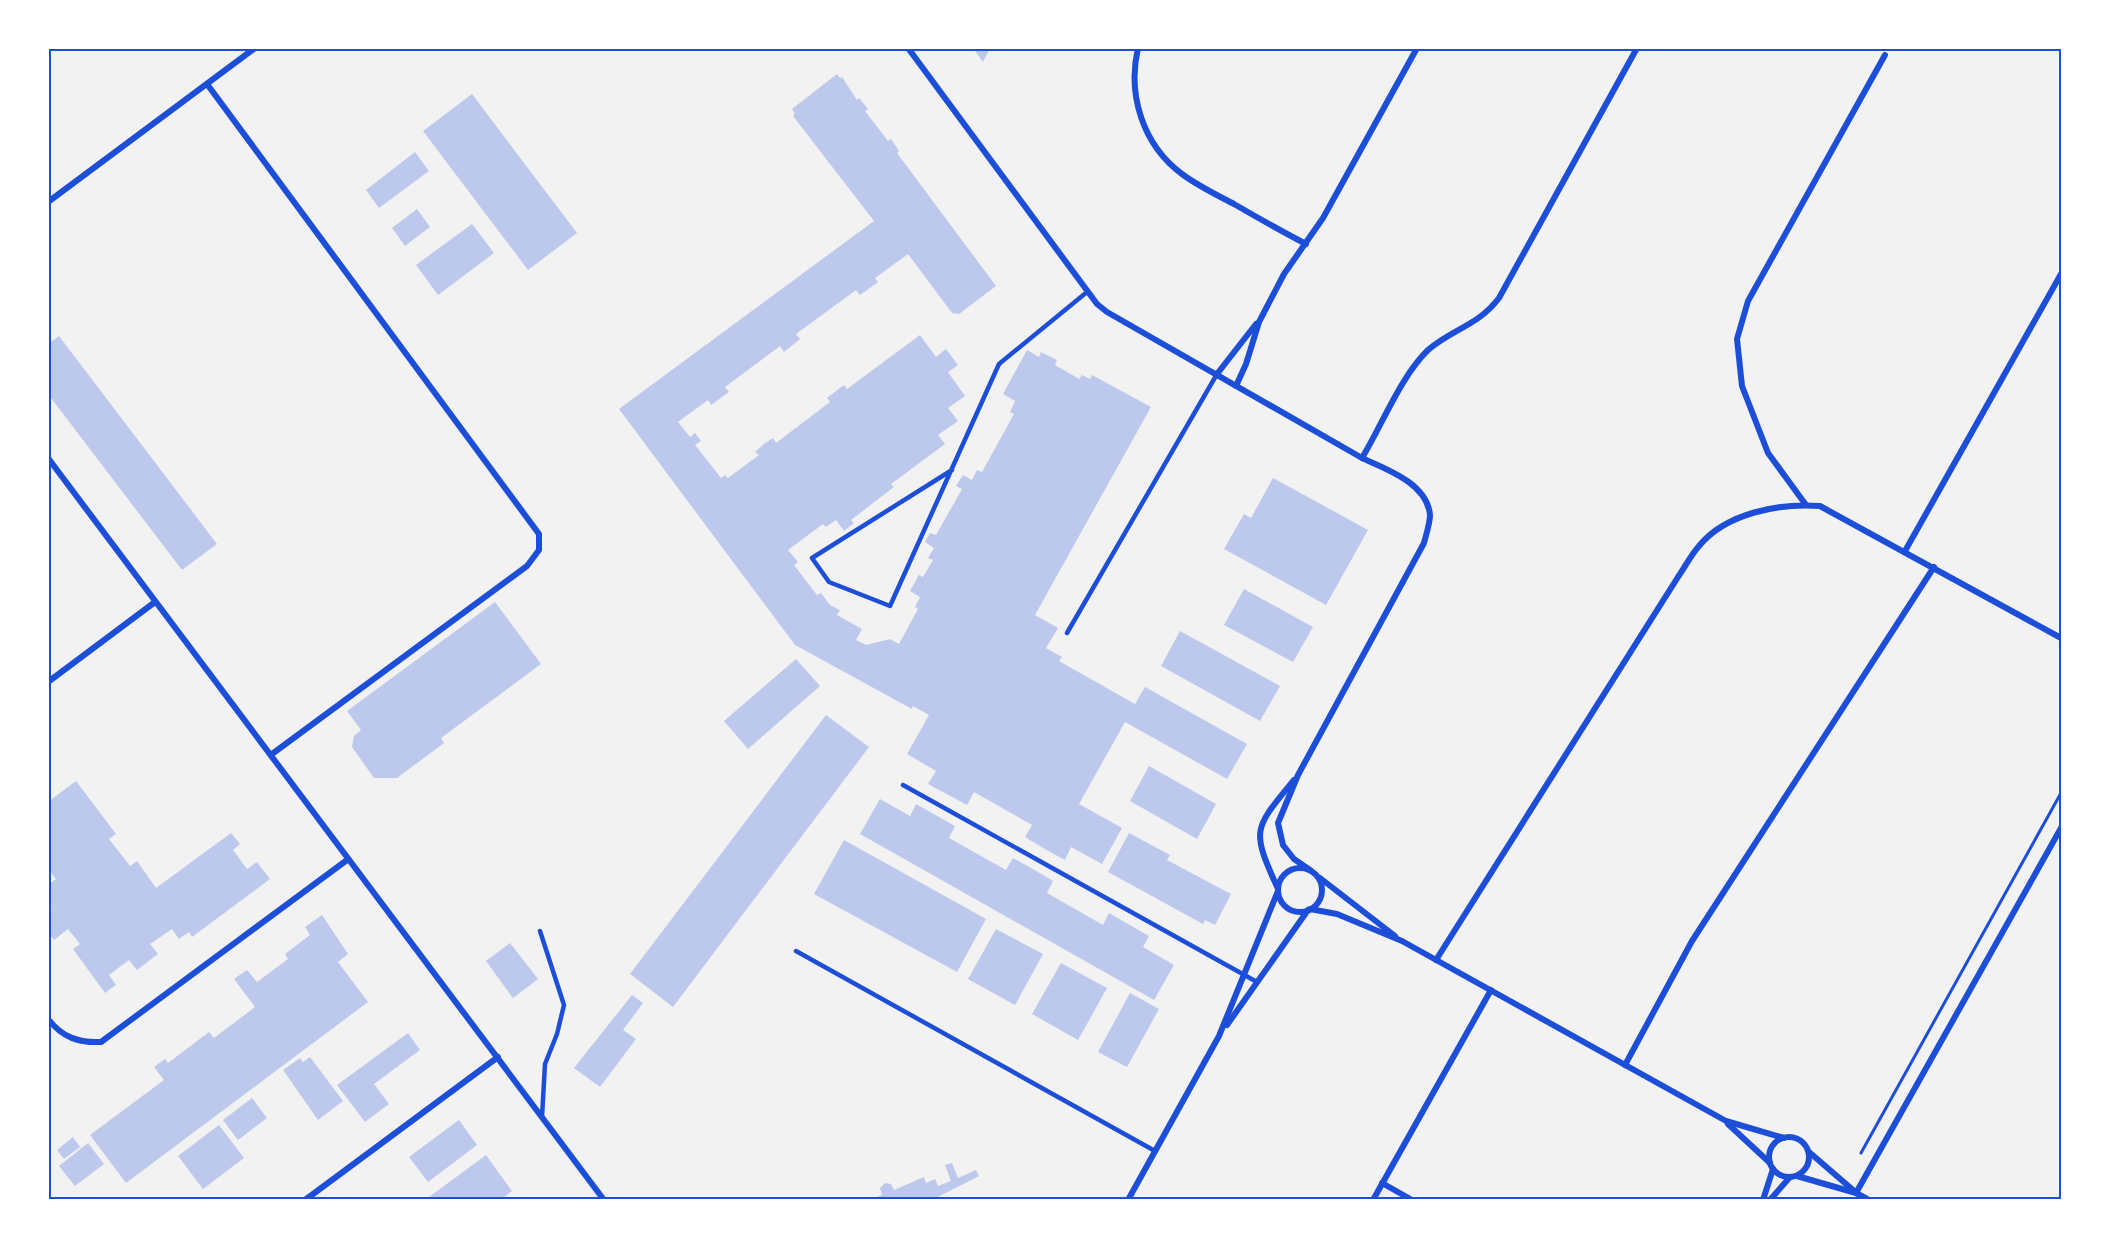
<svg xmlns="http://www.w3.org/2000/svg" width="2109" height="1248" viewBox="0 0 2109 1248" font-family="Montserrat,sans-serif">
<rect width="100%" height="100%" fill="#f2f2f2"/>
<g fill="#bdc9ec">
<polygon points="973,48 990,48 983,62"/>
<polygon points="837,74 840,78 842,77 857,100 859,98 868,109 865,111 888,141 891,139 899,151 897,153 996,286 959,314 952,313 908,254 875,278 878,282 860,295 856,290 796,334 800,339 784,352 780,346 725,387 729,392 711,405 708,400 678,422 690,437 695,433 701,441 695,445 721,478 725,475 728,478 759,455 755,452 764,444 773,438 776,443 830,402 827,398 836,391 844,385 847,389 920,335 936,357 946,349 958,365 948,372 965,396 948,408 958,421 938,435 945,444 891,484 894,487 851,520 854,523 844,531 836,520 826,527 823,524 788,550 798,562 794,565 817,595 821,593 830,605 840,610 837,615 862,629 856,640 866,645 890,639 899,644 918,609 915,607 920,597 910,591 919,575 923,577 933,560 928,558 934,548 925,542 930,533 936,535 962,489 956,486 963,475 972,480 977,470 982,472 1014,414 1010,412 1015,401 1003,394 1027,350 1039,357 1041,352 1057,360 1055,365 1079,379 1082,375 1090,379 1092,375 1151,407 1035,615 1058,628 1046,648 1062,657 1059,661 1135,704 1145,687 1247,744 1227,779 1125,722 1079,804 1122,828 1102,864 1071,847 1065,860 1043,848 1025,837 1032,825 974,792 967,805 928,784 936,771 907,754 929,715 913,706 912,709 795,645 619,409 874,221 793,116 795,114 792,109"/>
<polygon points="472,94 577,233 528,270 423,131"/>
<polygon points="415,152 429,171 379,208 366,190"/>
<polygon points="417,209 430,227 405,246 392,228"/>
<polygon points="472,224 494,253 438,295 416,265"/>
<polygon points="59,336 217,544 182,570 48,394 48,344"/>
<polygon points="1273,478 1368,530 1326,605 1224,549 1244,514 1251,518"/>
<polygon points="1244,589 1313,627 1293,662 1224,625"/>
<polygon points="495,602 541,664 441,738 444,743 397,778 374,778 352,747 354,736 361,730 347,711"/>
<polygon points="1180,631 1280,686 1260,721 1161,666"/>
<polygon points="796,659 820,686 748,749 724,721"/>
<polygon points="826,715 869,747 673,1007 630,974"/>
<polygon points="1149,766 1216,804 1197,839 1130,801"/>
<polygon points="76,781 116,834 109,839 130,866 137,861 156,888 231,833 240,844 233,850 247,869 257,862 270,879 192,937 189,932 179,939 172,929 150,944 158,954 137,970 129,960 109,975 116,985 105,993 73,949 80,944 68,929 54,940 48,932 48,910 52,907 48,902 48,885 56,879 48,869 48,802"/>
<polygon points="880,799 910,816 916,804 955,826 949,838 1006,870 1013,858 1033,869 1053,881 1047,893 1103,925 1109,913 1149,936 1143,947 1174,965 1154,1000 860,834"/>
<polygon points="1129,833 1170,855 1167,860 1231,894 1215,925 1205,920 1203,924 1108,872"/>
<polygon points="844,840 986,919 957,972 814,894"/>
<polygon points="322,915 348,954 338,962 368,1002 126,1183 90,1135 164,1080 154,1067 165,1059 168,1063 209,1032 214,1038 255,1007 234,979 247,970 257,982 288,959 285,954 310,935 305,927"/>
<polygon points="996,929 1043,954 1015,1005 968,979"/>
<polygon points="510,943 538,979 513,998 486,961"/>
<polygon points="1061,963 1107,988 1078,1040 1032,1014"/>
<polygon points="1130,993 1159,1009 1127,1067 1098,1052"/>
<polygon points="632,995 643,1003 623,1030 636,1039 600,1087 574,1068"/>
<polygon points="408,1033 420,1050 374,1084 389,1104 365,1122 337,1085"/>
<polygon points="310,1057 343,1101 318,1120 283,1070 300,1058 303,1062"/>
<polygon points="252,1098 267,1118 238,1140 223,1120"/>
<polygon points="459,1120 477,1145 428,1182 409,1157"/>
<polygon points="219,1125 244,1158 203,1189 178,1156"/>
<polygon points="73,1137 80,1147 64,1159 57,1150"/>
<polygon points="88,1143 104,1164 75,1186 59,1166"/>
<polygon points="486,1155 512,1191 503,1198 504,1200 425,1200"/>
<polygon points="952,1163 958,1178 976,1170 979,1176 932,1200 879,1200 877,1197 882,1195 880,1188 885,1183 891,1184 894,1190 924,1177 926,1183 935,1179 938,1186 951,1181 945,1165"/>
</g>
<g fill="none" stroke-linecap="round" stroke-linejoin="round">
<polyline stroke="#1d4ed8" stroke-width="3" points="1861,1153 2061,793"/>
<g stroke="#1d4ed8" stroke-width="4.5">
<polyline points="952,470 812,558 829,582 890,606 999,364 1087,292"/>
<polyline points="1067,633 1217,374"/>
<polyline points="903,785 1257,982"/>
<polyline points="540,931 564,1005 557,1034 545,1064 542,1117"/>
<polyline points="796,951 1155,1151"/>
</g>
<g stroke="#1d4ed8" stroke-width="6">
<path d="M908 48 1097 304 1107 312 1362 458C1386 469 1427 483 1430 515 1430 523 1426 535 1424 543L1298 775 1278 823 1283 845 1294 859 1310 870"/>
<path d="M1138 48C1127 95 1143 145 1182 174 1198 186 1217 195 1234 204 1258 218 1281 231 1306 244"/>
<polyline points="207,84 539,534 539,550 527,566 272,754"/>
<polyline points="48,202 255,48"/>
<polyline points="1217,374 1256,324"/>
<polyline points="1236,386 1246,364 1259,322 1284,274 1323,218 1417,48"/>
<polyline points="48,458 604,1200"/>
<path d="M1362 458C1382 425 1401 376 1428 350 1452 329 1478 326 1499 298L1637 48"/>
<polyline points="1806,505 1768,453 1742,386 1737,339 1748,301 1885,55"/>
<polyline points="1905,551 2061,274"/>
<polyline points="48,682 155,602"/>
<circle cx="1300" cy="890" r="22"/>
<polyline points="1320,878 1395,936"/>
<path d="M1278 889C1251 829 1253 830 1294 780"/>
<polyline points="1310,909 1337,914 1402,941 1726,1121 1784,1138"/>
<path d="M1436 960 1678 577C1685 567 1691 555 1699 546 1726 513 1779 503 1820 506L2061 638"/>
<path d="M48 1019C62 1037 78 1043 101 1042L347 860"/>
<polyline points="1227,1025 1308,910"/>
<polyline points="1625,1065 1692,941 1934,567"/>
<polyline points="1728,1124 1770,1163"/>
<circle cx="1789" cy="1157" r="20"/>
<polyline points="1809,1152 1853,1190"/>
<polyline points="1797,1176 1856,1193 1869,1200"/>
<polyline points="1382,1183 1412,1200"/>
<polyline points="1856,1193 2061,828"/>
<polyline points="305,1200 498,1057"/>
<polyline points="1128,1200 1219,1036 1278,891"/>
<polyline points="1373,1200 1491,990"/>
<polyline points="1763,1200 1773,1169"/>
<polyline points="1770,1200 1790,1177"/>
</g>
</g>
<rect width="2109" height="1248" fill="none" stroke="#ffffff" stroke-width="99"/>
<rect x="50" y="50" width="2010" height="1148" fill="none" stroke="#1d4ed8" stroke-width="2"/>
</svg>
